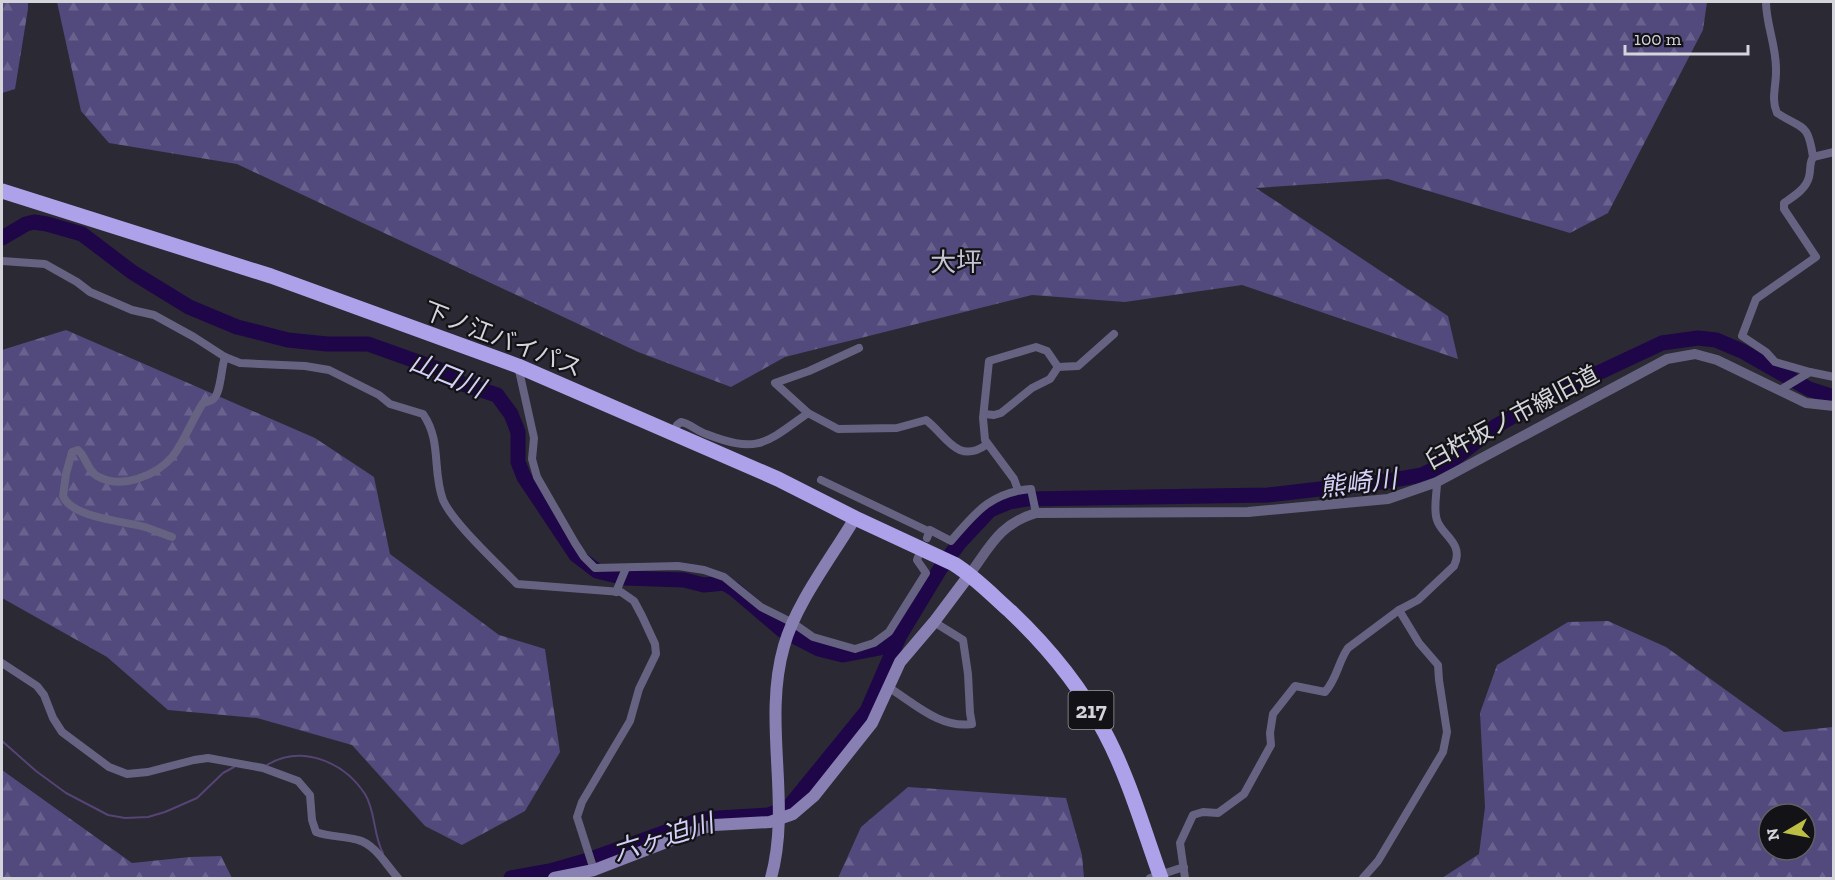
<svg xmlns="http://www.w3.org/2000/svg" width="1835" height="880" viewBox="0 0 1835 880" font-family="'Zilla Slab','Noto Sans JP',serif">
<defs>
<pattern id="forest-firs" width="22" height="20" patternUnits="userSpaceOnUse" patternTransform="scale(1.5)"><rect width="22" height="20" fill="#52497c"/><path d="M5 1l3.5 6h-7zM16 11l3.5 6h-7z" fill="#6a628e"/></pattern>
</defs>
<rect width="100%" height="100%" fill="#2b2934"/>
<g fill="url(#forest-firs)" fill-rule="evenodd">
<polygon points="2,2 28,2 28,9 15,89 2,93"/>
<polygon points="57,2 1707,2 1703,30 1608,213 1570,233 1388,179 1256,188 1448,316 1458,359 1242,285 1125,302 1032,295 785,357 731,387 638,352 237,164 109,143 81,111"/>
<polygon points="66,330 315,438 374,477 390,554 499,635 545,649 560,752 525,811 462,845 425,826 352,745 257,718 168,710 107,657 2,598 2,350"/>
<path d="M1608 621 1666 647 1784 732 1833 727V878H1442L1479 854 1485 807 1480 713 1497 665 1568 622ZM1769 814H1805V850H1769Z"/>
<polygon points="2,770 132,863 190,857 221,856 232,878 2,878"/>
<polygon points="908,787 1066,798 1082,855 1084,878 838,878 861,827"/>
</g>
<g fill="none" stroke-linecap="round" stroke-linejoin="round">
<g stroke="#554474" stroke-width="2">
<polyline points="2,741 36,771 66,793 108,815 125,818 148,817 165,812 197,798 223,773 234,767"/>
<path d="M267 765C302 744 344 762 365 794 376 812 373 835 383 853"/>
</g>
<g stroke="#1e0648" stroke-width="15">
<polyline points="2,238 26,224 34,222 47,224 82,234 132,272 189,307 237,327 288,340 327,344 368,344 441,370 460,383 497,395 511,414 518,432 518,462 524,477 576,555 597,571 625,578 684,580 704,585 724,583 734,589 782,630 819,649 843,655 880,648 897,640 900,635"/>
<polyline points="511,878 550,871 585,861 702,819 768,815 788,808 867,711 900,635 940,569 960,542 990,510 1009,502 1026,499 1268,495 1381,482 1422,475 1454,459 1496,426 1547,397 1662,343 1698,338 1716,340 1742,351 1809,389 1834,397"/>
</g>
<g stroke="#666281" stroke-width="8">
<path d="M1766 2C1766 25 1777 47 1776 72 1776 87 1771 99 1777 113 1803 130 1808 122 1813 157 1809 164 1811 169 1809 177 1806 189 1794 196 1784 203V209L1816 257 1756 299 1742 336 1766 352 1775 362 1810 372"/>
<polyline points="1813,157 1834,152"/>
<path d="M2 261 45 264 77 282 90 292 132 310 154 315 194 337 225 357 240 363 305 366 329 370 379 395 390 404 423 414C442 441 432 471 443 500 453 523 498 564 517 584L621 592 634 601 642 616 655 644 656 654 639 689 630 721 582 802 577 817 594 870"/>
<path d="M859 348 809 371 775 383 808 413 838 429 897 428 926 420C946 435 957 465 986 445"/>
<polyline points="518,366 534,438 532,459 537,477 575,543 584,557 595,568 678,566 704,570 724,577 761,607 793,623 813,637 855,649 874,643 889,632 926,573 917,560 918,557"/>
<polyline points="1058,367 1078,366 1114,334"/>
<polyline points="1780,390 1810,372 1834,377"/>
<polyline points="984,414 994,415 1001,413 1032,388 1050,379 1058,367"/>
<path d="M673 433 677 425 681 422C689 423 697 431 706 434 758 454 765 444 808 413"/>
<polyline points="821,480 930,532"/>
<polyline points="1018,490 1014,479 985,440 983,418 989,361 1036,347 1047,351 1058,367"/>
<path d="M172 537C163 534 154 530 145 527 124 521 72 518 63 496L66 474 72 452 78 450C86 457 88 471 97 476 121 490 156 476 173 456 185 440 192 420 203 403 206 402 209 402 212 400 221 396 221 367 225 357"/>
<path d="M927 538 930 530 951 541C975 513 991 492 1031 489L1036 513"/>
<polyline points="616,592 626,568"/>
<path d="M2 663 37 686 44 695 53 718 62 732 109 767 127 774 148 772 194 760 208 758 263 768 298 781 310 795 312 820 316 832C330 837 344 836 358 840 375 844 387 866 398 878"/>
<path d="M888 687C914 703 940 729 972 724L970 713 968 674 963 640 934 622"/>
<polyline points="1150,878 1184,867"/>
<path d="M1185 878 1180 843 1193 815 1203 812 1218 813 1244 794 1271 745 1270 733 1273 714 1295 686 1325 692C1337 679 1338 662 1348 648L1399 610 1418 600 1454 566C1465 543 1441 535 1437 520 1433 509 1437 494 1437 482"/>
<polyline points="1363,878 1378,861 1443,752 1447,732 1439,680 1438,665 1419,643 1399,610"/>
</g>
<path stroke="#666281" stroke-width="10" d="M970 574C991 545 1000 524 1036 513L1248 512 1388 499 1437 482 1667 359 1695 354 1717 360 1806 403 1834 406"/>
<g stroke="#8880b2" stroke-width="12">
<polyline points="554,878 594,870 703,828 714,825 770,822 793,814 814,796 872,723 900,662 934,622 970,574"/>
<path d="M771 878C792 802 762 723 784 646 796 603 832 557 855 518"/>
</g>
<path stroke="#ada2e9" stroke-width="15" d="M2 191 271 276 518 366 778 479 855 518 954 564C975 577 992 595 1010 611 1048 647 1081 687 1105 733 1129 778 1144 831 1161 878"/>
</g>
<g text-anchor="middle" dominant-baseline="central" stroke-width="4.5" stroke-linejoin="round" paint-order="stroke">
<rect fill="#131317" stroke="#9a9aa0" stroke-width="1.5" x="1068.5" y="691" width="45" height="38" rx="4.5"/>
<g font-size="22" font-weight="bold" fill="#d4d4db">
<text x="1091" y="710">217</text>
</g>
<g font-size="24" fill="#d4d4db" stroke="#131317">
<text transform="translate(503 339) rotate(21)">下ノ江バイパス</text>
<text transform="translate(1512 417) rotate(-28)">臼杵坂ノ市線旧道</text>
</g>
<g font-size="26" fill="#c4c3d1" stroke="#131317">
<text x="956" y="262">大坪</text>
</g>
<g font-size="26" font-style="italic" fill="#d5d0f9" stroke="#131317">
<text transform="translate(447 375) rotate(22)">山口川</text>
<text transform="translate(1358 483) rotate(-7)">熊崎川</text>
<text transform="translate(663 837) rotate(-17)">六ヶ迫川</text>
</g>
</g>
<rect width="1835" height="880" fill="none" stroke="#d4d4db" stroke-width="6"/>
<g transform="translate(1787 832) rotate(260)"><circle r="28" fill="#131317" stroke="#606065" stroke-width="1.5"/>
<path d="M0-4.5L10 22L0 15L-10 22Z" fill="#bcbf44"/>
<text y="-9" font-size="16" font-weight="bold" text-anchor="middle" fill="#d4d4db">N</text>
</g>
<path d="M1625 45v9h123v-9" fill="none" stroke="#d4d4db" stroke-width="3"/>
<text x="1634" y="45" font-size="18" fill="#d4d4db" stroke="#131317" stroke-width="4.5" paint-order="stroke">100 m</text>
</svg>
